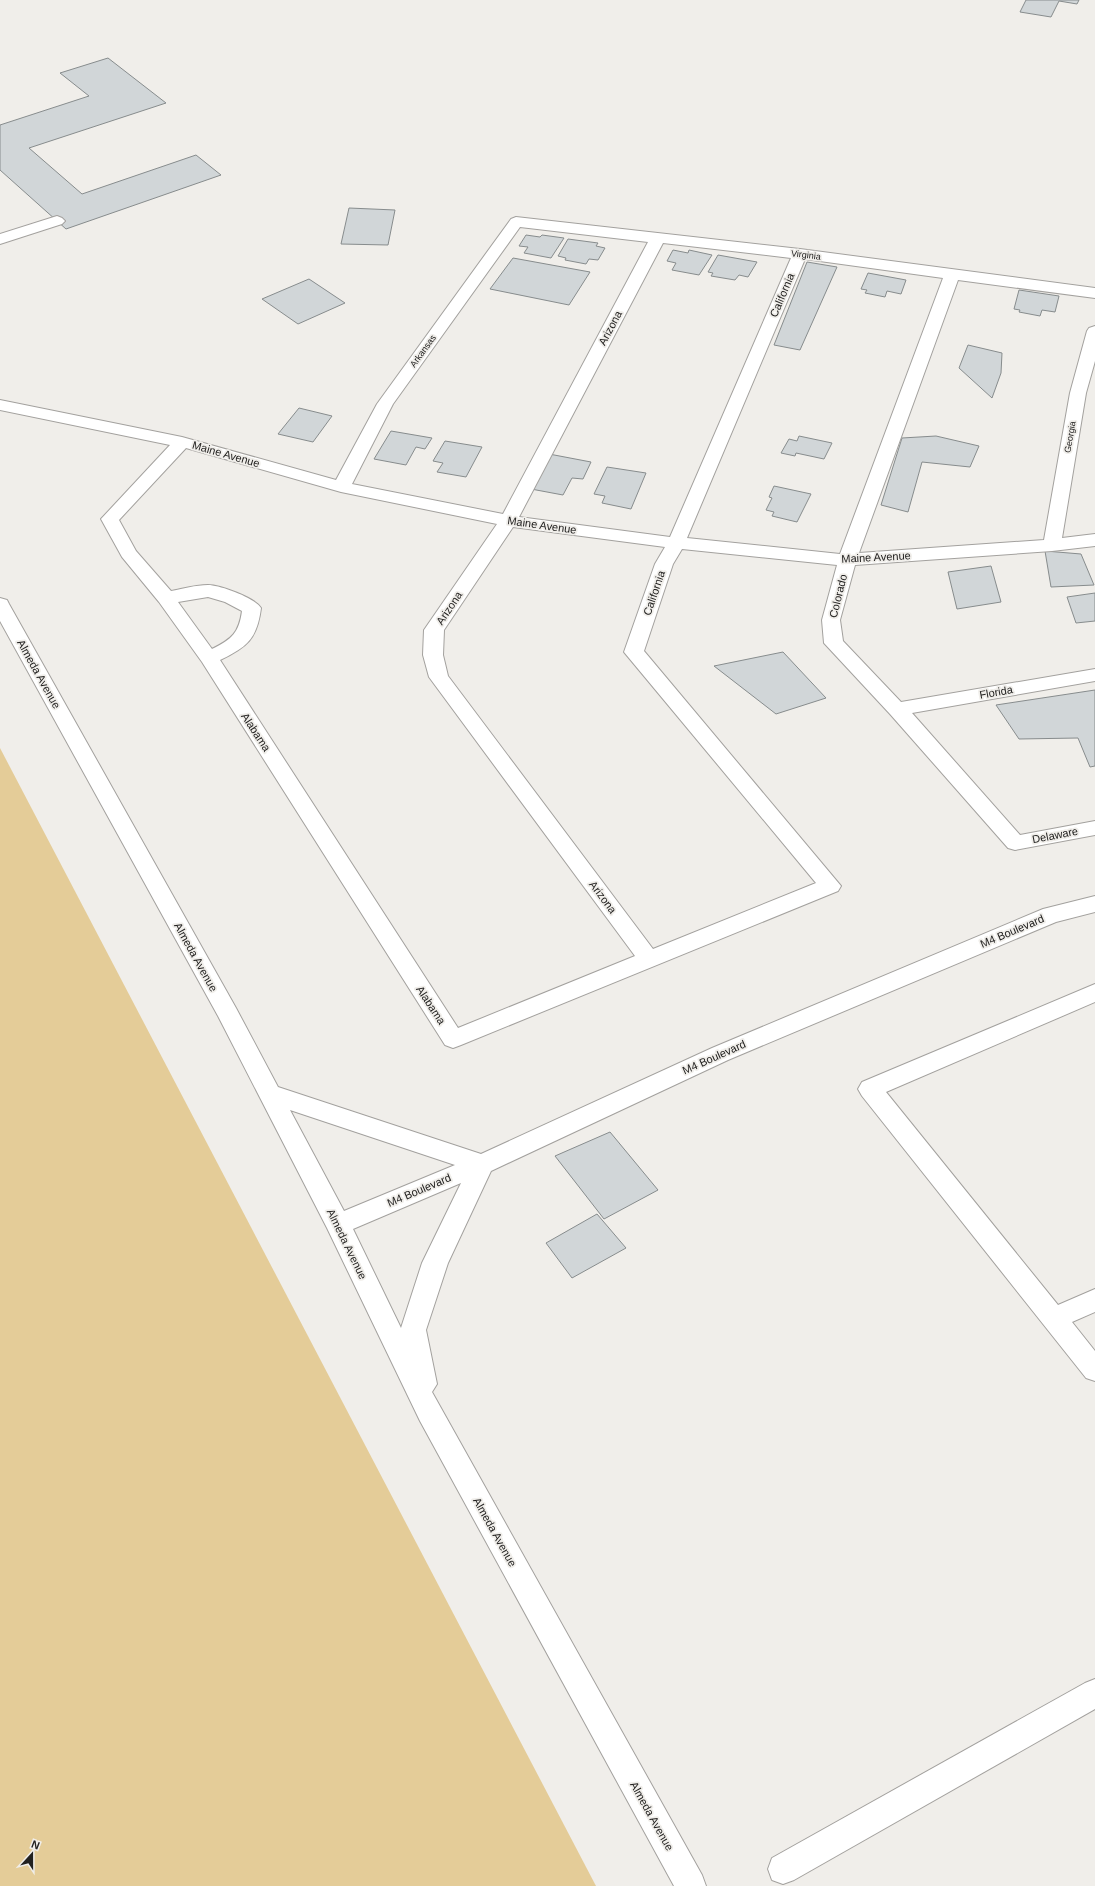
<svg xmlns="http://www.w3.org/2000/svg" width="1095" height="1886" viewBox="0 0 1095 1886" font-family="Helvetica,sans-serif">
<rect width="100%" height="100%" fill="#f0eeea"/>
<polygon fill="#e4cc98" points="0,748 596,1886 0,1886"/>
<g fill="#d1d6d8" stroke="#878c8d">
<polygon points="1026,0 1079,0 1077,4 1059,1 1051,17 1020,12"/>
<polygon points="108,58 166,103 29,148 82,194 196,155 221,175 66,229 0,170 0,125 89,96 60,73"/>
<polygon points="349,208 395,210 388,245 341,244"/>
<polygon points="526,235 540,237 542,235 564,238 551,258 524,253 528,247 519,246"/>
<polygon points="568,239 598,243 596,246 605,248 598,260 589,259 586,264 565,260 566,258 558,256"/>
<polygon points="673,250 688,253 689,250 712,255 699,275 672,270 676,263 667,261"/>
<polygon points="718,255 757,262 748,277 739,275 735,280 711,276 713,273 708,272"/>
<polygon points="513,258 590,272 569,305 490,289"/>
<polygon points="807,262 837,267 800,350 774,345"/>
<polygon points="868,273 906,280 901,294 887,291 885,297 865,293 867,290 861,289"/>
<polygon points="309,279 345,303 298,324 262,299"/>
<polygon points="1019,290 1059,296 1055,312 1042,310 1040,316 1019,312 1020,310 1014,309"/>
<polygon points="968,345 1002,353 1001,373 992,398 959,368"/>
<polygon points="299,408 332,416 313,442 278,434"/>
<polygon points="391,431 432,438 425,449 416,447 406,465 374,459"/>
<polygon points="799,436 832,443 824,459 796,453 795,456 781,453 789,439 797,441"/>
<polygon points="936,436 979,446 970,467 922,462 908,512 881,505 902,438"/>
<polygon points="445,441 482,447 466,477 437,472 443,463 433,461"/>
<polygon points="549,454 591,462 583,479 572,478 563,495 531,489"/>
<polygon points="607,467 646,473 631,509 602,503 605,496 594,494"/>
<polygon points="774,486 811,494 797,522 772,516 774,512 766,510 772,498 769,497"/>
<polygon points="1045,551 1081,554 1094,585 1051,587"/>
<polygon points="991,566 1001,602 957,609 948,572"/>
<polygon points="1095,593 1095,621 1076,623 1067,597"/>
<polygon points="783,652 826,698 776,714 714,666"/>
<polygon points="1095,690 1095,766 1090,767 1078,738 1019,739 996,705"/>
<polygon points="610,1132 658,1190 604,1219 555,1156"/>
<polygon points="597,1214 626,1248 572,1278 546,1243"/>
</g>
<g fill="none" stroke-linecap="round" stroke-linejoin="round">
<g stroke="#a3a19e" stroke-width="2">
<polygon id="lane" points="57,216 62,218 65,221 62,224 0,244 0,234"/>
</g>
<g stroke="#a3a19e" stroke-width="2">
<g id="street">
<path d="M516 217 800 249 1095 288V298L958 280 859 553 1044 540 1070 393 1087 331 1089 328 1095 326V361L1086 393 1062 538 1095 534V546L1052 551 855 565 840 620 843 641 901 702 1095 669V681L912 713 1020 835 1095 821V835L1015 850 1008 848 890 714 824 643 822 620 837 565 682 549 673 564 644 651 841 886 838 891 461 1045 453 1048 445 1045 202 662 159 602 122 557 101 519 170 445 0 410V400L182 437 336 480 377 404 511 219ZM520 227 648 242 503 514 352 484 393 404ZM663 243 791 258 670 537 519 517ZM805 259 943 278 840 554 687 538ZM186 448 341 492 497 524 424 630 423 655 429 677 635 956 458 1028 220 660C247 647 257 639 261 608 255 598 220 585 208 585 196 585 182 589 171 591L136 551 119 520ZM513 527 665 547 655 564 624 652 816 883 653 949 448 676 443 655 444 630ZM208 597 225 602 242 611C239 633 232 639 212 649L178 602Z"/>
<polygon points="1095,984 1095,1002 886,1092 1058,1305 1095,1289 1095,1312 1072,1322 1095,1351 1095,1381 1086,1378 862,1096 858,1089 862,1082"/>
<polygon points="1095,1679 1095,1709 794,1880 783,1884 772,1880 768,1869 772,1858 1085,1683"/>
</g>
</g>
<g stroke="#a3a19e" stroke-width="2">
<path id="secondary" d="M0 598 7 600 9 604 236 1008 278 1087 481 1154 712 1048 1043 909 1095 896V912L1056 922 728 1060 491 1171 448 1263 426 1330 437 1384 432 1392 702 1875 706 1886H674L420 1421 327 1228 218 1016 0 621ZM290 1110 455 1165 344 1211ZM461 1183 422 1263 401 1328 353 1229Z"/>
</g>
<use href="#lane" fill="#fff" fill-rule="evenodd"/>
<use href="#street" fill="#fff" fill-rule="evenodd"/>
<use href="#secondary" fill="#fff" fill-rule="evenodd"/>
</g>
<g text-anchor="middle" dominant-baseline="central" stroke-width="3.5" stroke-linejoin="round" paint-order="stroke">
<g font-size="9" fill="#222120" stroke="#f0eeea">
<text transform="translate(806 255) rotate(7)">Virginia</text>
<text transform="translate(423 351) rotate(-54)">Arkansas</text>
<text transform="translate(1070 437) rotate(-80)">Georgia</text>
</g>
<g font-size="11" fill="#222120" stroke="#f0eeea">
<text transform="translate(782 295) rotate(-67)">California</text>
<text transform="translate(610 328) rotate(-62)">Arizona</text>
<text transform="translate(226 454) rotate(16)">Maine Avenue</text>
<text transform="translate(542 525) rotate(8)">Maine Avenue</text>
<text transform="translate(876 557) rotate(-3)">Maine Avenue</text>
<text transform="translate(654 593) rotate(-71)">California</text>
<text transform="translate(838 596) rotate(-76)">Colorado</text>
<text transform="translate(449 608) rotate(-56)">Arizona</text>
<text transform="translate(39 674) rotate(61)">Almeda Avenue</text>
<text transform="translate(996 692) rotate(-10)">Florida</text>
<text transform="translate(256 732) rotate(57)">Alabama</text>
<text transform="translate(1055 835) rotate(-11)">Delaware</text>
<text transform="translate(603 897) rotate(53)">Arizona</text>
<text transform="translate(1012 931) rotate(-23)">M4 Boulevard</text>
<text transform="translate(196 957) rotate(61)">Almeda Avenue</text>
<text transform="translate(431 1005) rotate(57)">Alabama</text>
<text transform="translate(714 1057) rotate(-24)">M4 Boulevard</text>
<text transform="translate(419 1190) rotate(-23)">M4 Boulevard</text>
<text transform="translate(347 1244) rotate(64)">Almeda Avenue</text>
<text transform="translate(495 1532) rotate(61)">Almeda Avenue</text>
<text transform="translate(652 1816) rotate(61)">Almeda Avenue</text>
</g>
</g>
<g transform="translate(32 1854) rotate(21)" stroke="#f0eeea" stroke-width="3" paint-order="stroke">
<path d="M0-3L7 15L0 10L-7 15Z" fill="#222120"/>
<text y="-6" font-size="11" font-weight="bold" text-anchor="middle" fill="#222120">N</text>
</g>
</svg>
